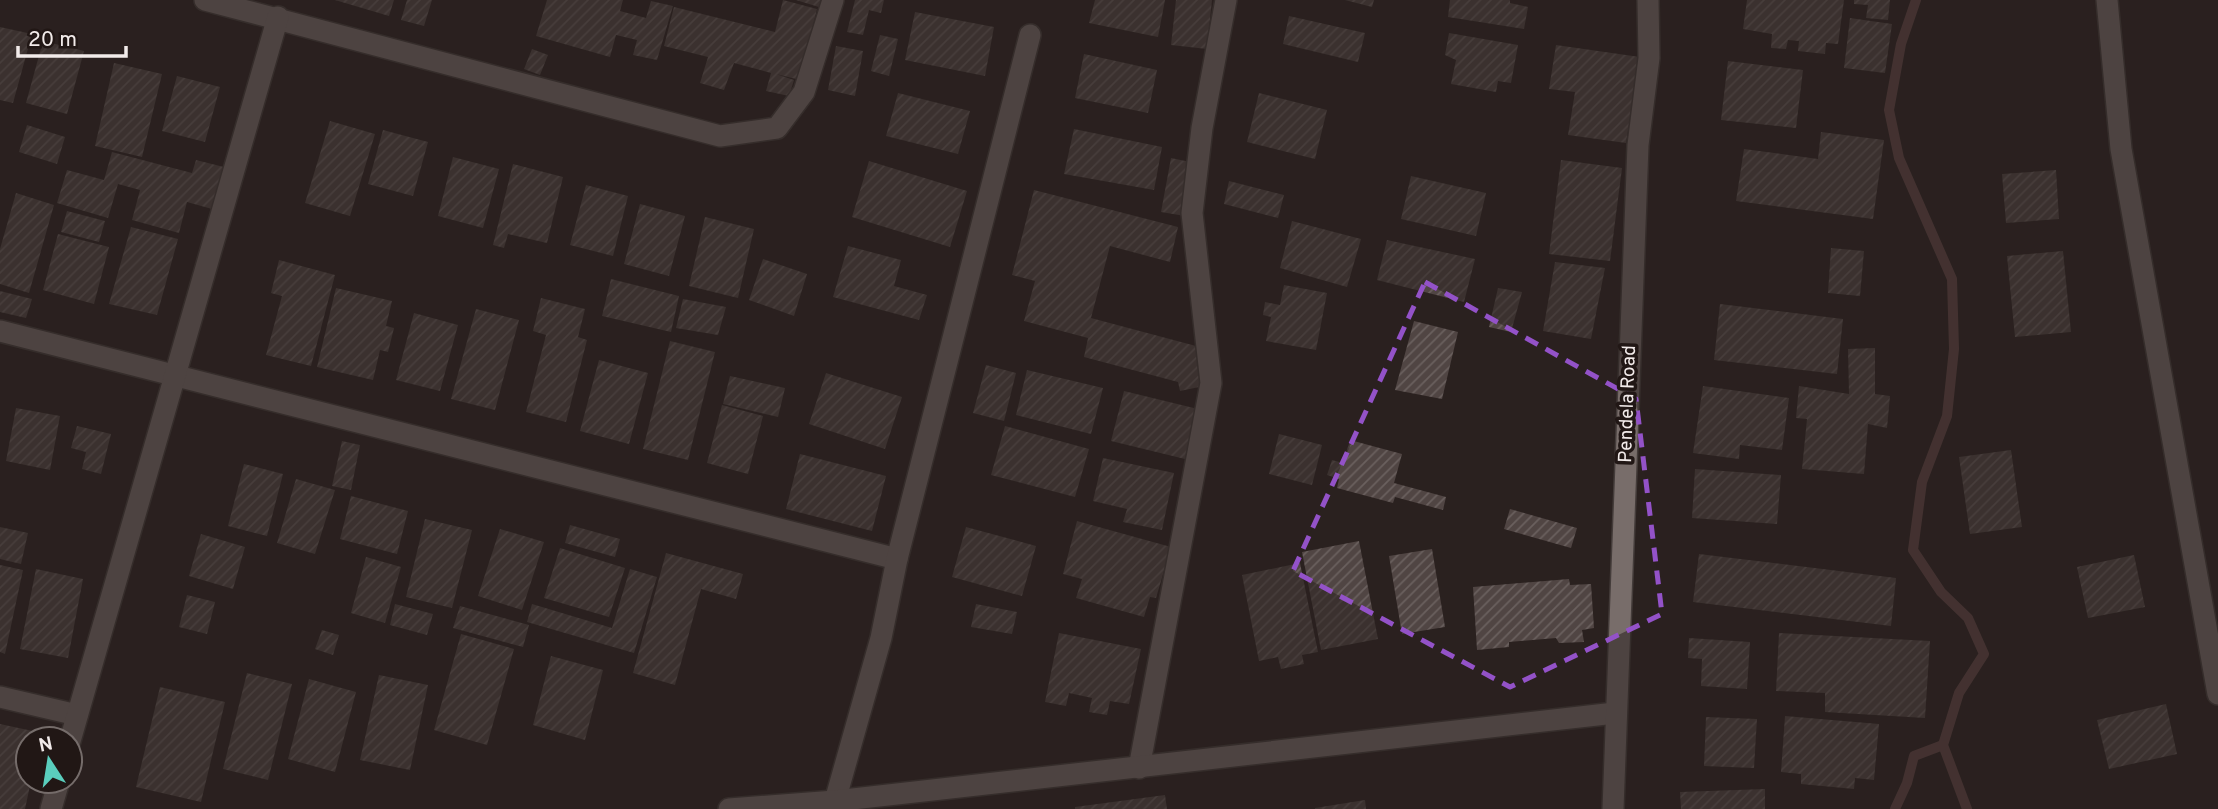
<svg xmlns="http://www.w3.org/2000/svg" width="2218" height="809" viewBox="0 0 2218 809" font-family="Overpass,sans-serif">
<defs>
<pattern id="building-hatch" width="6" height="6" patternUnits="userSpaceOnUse" patternTransform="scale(1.75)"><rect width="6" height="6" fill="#504543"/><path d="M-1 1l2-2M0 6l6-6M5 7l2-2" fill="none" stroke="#6a605e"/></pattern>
</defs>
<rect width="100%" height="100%" fill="#2a211f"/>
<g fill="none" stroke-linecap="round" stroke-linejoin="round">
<g stroke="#624646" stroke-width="10">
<polyline points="1916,0 1901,44 1889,110 1899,158 1952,279 1954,349 1947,416 1922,482 1913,550 1941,592 1968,618 1984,654 1959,693 1943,745 1967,809"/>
<polyline points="1895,809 1907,783 1914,756 1943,745"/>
</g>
</g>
<g fill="url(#building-hatch)">
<polygon points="335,0 394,0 389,16"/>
<polygon points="407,0 432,0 424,26 401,20"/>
<polygon points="547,0 623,0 620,11 646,18 651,1 673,6 657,60 633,55 637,40 616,35 610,57 536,36"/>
<polygon points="783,0 817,9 800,80 776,74 794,80 789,96 766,91 771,73 734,63 724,90 700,83 708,57 664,46 674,7 775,32"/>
<polygon points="796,0 824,0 822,8"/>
<polygon points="855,0 884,0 881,13 869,10 863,35 847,32"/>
<polygon points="1095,0 1165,0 1158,37 1089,23"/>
<polygon points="1176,0 1212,0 1207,49 1171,45"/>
<polygon points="1345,0 1374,0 1372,7"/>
<polygon points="1450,0 1510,0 1510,3 1528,7 1524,29 1448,17"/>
<polygon points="1747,0 1844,0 1838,44 1826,43 1825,54 1798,51 1799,41 1788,40 1786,49 1771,48 1772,34 1743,29"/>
<polygon points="1854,0 1890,0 1888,20 1866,18 1868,5 1854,4"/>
<polygon points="915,12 994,27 985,76 905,60"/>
<polygon points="1289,16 1365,33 1358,62 1283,44"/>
<polygon points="1850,18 1892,24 1885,73 1844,68"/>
<polygon points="0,27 32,34 13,103 0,100"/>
<polygon points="1449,33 1518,45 1511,83 1498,81 1496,92 1451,84 1456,60 1445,55"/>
<polygon points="880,35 898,39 889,76 871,71"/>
<polygon points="43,41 84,51 67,114 26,103"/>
<polygon points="1556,45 1640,57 1626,143 1568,135 1575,92 1549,89"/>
<polygon points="836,46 863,51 855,96 828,90"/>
<polygon points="532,49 548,55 540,75 524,69"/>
<polygon points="1084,54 1157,70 1148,113 1075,98"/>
<polygon points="1728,61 1803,70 1796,128 1721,120"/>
<polygon points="114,63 162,74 142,157 95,146"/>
<polygon points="177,76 220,87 205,142 162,131"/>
<polygon points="898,93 970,111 958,154 886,136"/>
<polygon points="1259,93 1327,110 1315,159 1247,142"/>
<polygon points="330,121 375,134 350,216 305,203"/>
<polygon points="27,125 65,137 57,164 19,152"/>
<polygon points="1074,129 1162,147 1154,190 1064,174"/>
<polygon points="383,130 428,142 413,196 368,184"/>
<polygon points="1821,132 1884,140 1873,219 1736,201 1744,149 1818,159"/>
<polygon points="112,152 192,173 196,160 224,167 212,209 187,202 179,233 132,220 140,190 118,184 108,218 57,203 67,170 104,180"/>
<polygon points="453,157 499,169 483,228 438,216"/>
<polygon points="1171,158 1195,163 1185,216 1161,212"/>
<polygon points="1561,160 1622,168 1610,261 1549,254"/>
<polygon points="869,161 967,191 950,247 852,217"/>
<polygon points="513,164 563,177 547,243 508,234 504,248 493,245"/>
<polygon points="2056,170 2059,219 2006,223 2002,174"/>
<polygon points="1411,176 1486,193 1476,236 1401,219"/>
<polygon points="1229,181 1284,195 1278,218 1224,204"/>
<polygon points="586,185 628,196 613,256 570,245"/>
<polygon points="1034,190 1178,227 1170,262 1110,246 1091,318 1196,346 1204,386 1180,391 1178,382 1084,357 1088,338 1024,321 1035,281 1012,275"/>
<polygon points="16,193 54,205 29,293 0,284 0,249"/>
<polygon points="640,204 685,216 669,276 624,264"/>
<polygon points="67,211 105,221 99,242 61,232"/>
<polygon points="705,217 754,229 738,298 689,286"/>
<polygon points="1292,221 1361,239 1347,287 1280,268"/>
<polygon points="131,227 178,239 157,315 109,304"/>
<polygon points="58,234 109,247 94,304 43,290"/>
<polygon points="1387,240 1475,259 1464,302 1377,280"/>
<polygon points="848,246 901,260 894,286 927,295 919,320 833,297"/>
<polygon points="1831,248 1864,251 1860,296 1828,293"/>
<polygon points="2063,251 2071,332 2015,337 2007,256"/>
<polygon points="763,259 807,274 794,316 749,300"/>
<polygon points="279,260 335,275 311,366 266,355 282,296 271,293"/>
<polygon points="1555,262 1605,268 1591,339 1543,331"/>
<polygon points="611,279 679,296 671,332 602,316"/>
<polygon points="1284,285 1327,293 1316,350 1266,341 1271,317 1263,315 1265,302 1280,305"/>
<polygon points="336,288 392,301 386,326 394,328 388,352 380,350 373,380 317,367"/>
<polygon points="1498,288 1522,292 1511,332 1489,327"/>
<polygon points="0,291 32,299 26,318 0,312"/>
<polygon points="541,298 585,309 578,337 587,340 566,422 526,412 546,335 533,331"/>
<polygon points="683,299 726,307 718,335 676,328"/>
<polygon points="1720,304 1843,319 1837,374 1714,360"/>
<polygon points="476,309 519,320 495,410 451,399"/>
<polygon points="414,313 458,325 440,391 396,380"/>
<polygon points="1414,321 1458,332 1442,399 1395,390"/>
<polygon points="670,341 715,352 688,460 643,449"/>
<polygon points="1875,348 1875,394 1890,396 1887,428 1868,424 1864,474 1802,469 1807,419 1796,418 1799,386 1849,394 1848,349"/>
<polygon points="599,360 648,373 629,444 580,431"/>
<polygon points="986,365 1016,373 1004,421 973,413"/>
<polygon points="1027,370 1103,388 1091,434 1016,415"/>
<polygon points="826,373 902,397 885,449 809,424"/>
<polygon points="730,376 785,388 778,417 723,404"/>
<polygon points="1703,386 1789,398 1782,450 1740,445 1739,459 1693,453"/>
<polygon points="1124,391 1198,409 1185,459 1111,441"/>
<polygon points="722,405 763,416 748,474 707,463"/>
<polygon points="16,408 60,416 50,470 6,461"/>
<polygon points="77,426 111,434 101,474 82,469 86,452 71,448"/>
<polygon points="1005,426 1089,449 1075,497 991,475"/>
<polygon points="1279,434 1322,445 1312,485 1269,474"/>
<polygon points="1350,440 1402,454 1394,483 1446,497 1443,510 1395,497 1393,503 1337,488 1339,479 1327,475 1332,460 1343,463"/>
<polygon points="342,441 360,445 351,490 332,486"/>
<polygon points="2011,450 2022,527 1970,534 1959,457"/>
<polygon points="800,454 886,476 872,531 786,509"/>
<polygon points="1103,458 1174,473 1162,530 1123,522 1127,509 1093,501"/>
<polygon points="244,464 283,474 267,536 228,526"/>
<polygon points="1695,469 1781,475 1777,524 1692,518"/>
<polygon points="296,479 335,490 315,554 277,543"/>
<polygon points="351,496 408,511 397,554 340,539"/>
<polygon points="1510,509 1577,528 1571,548 1504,529"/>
<polygon points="425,519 472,530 452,608 406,597"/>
<polygon points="1077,521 1171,547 1156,598 1150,597 1144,617 1076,598 1082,579 1063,574"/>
<polygon points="570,525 620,539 615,557 565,543"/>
<polygon points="0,527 28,533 21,564 0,559"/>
<polygon points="966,527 1036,546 1022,596 952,577"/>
<polygon points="500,529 544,542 522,610 478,596"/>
<polygon points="201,534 245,547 233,589 189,576"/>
<polygon points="1359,541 1378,639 1321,650 1302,552"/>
<polygon points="560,548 625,568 609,617 544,598"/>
<polygon points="1432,549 1445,627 1402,634 1389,556"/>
<polygon points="666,553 743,574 736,599 701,589 675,685 633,673"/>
<polygon points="1699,554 1896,578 1891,626 1693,602"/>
<polygon points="2134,555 2145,607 2088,618 2077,567"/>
<polygon points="366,557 401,567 385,623 351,613"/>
<polygon points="1300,563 1318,652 1302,655 1304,664 1281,669 1278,657 1259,661 1242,575"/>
<polygon points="0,565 23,570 5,654 0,652"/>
<polygon points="36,569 83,579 68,658 20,649"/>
<polygon points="630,569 657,577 634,653 527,622 532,604 612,628"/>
<polygon points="1569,579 1570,585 1591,584 1594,628 1582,630 1584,642 1559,643 1556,638 1509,642 1509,647 1477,650 1473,587"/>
<polygon points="187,595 215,602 207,634 179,627"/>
<polygon points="395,604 433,614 427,635 390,625"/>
<polygon points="976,604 1017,612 1012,634 971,627"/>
<polygon points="460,606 529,625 523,647 453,628"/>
<polygon points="322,630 339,635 333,655 315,649"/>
<polygon points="1059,633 1141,649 1129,704 1110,701 1107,715 1089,712 1092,698 1069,693 1066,706 1045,702"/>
<polygon points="1779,633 1930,641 1925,718 1825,712 1825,693 1776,691"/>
<polygon points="461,634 514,649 487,745 434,730"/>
<polygon points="1689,638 1750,642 1747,689 1701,686 1702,659 1688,658"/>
<polygon points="551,656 603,670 585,740 533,725"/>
<polygon points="247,673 292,684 268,780 223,769"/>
<polygon points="379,675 428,685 410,770 360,760"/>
<polygon points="309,679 356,692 335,772 288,759"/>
<polygon points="160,687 225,702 201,802 136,787"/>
<polygon points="2166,704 2177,754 2109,769 2097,720"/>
<polygon points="1785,716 1879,724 1874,780 1855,778 1854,789 1801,784 1801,774 1781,772"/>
<polygon points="1706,717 1757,719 1754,768 1704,766"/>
<polygon points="0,724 42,733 40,739 28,739 28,781 31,781 25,809 0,809"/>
<polygon points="1765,789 1765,809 1681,809 1680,792"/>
<polygon points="1165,795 1167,809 1075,809 1075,807"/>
<polygon points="1365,800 1366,809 1315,809 1315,808"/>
</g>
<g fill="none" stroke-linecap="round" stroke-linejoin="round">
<g stroke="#443c3a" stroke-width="24">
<g id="minor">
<polyline points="205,0 720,136 777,128 804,92 833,0"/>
<polyline points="2107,0 2121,149 2218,694"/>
<polyline points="0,331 897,559"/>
<polyline points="0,697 77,715"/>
<polyline points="70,741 278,17"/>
<polyline points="1139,768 1211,383 1192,213 1202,128 1226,0"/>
<polyline points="835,801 881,638 897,559 1030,35"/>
<polyline points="51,809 59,781"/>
<polyline points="729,809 835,801 1615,713"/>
<polyline points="1613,809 1638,145 1649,58 1648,0"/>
</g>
</g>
<use href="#minor" stroke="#786d6a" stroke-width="21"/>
</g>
<path d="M0 0H2218V809H0ZM1425 282 1636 399 1662 614 1510 687 1293 571Z" fill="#2a211f" fill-opacity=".55" fill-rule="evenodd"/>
<path fill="none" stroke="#9352c8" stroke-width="5" stroke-dasharray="14 9" stroke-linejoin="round" d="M1425 282 1636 399 1662 614 1510 687 1293 571Z"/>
<g text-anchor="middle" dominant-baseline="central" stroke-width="7" stroke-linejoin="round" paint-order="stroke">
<g font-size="19" fill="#f2ebea" stroke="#211715">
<text transform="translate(1628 404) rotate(-88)">Pendela Road</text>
</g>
</g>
<g transform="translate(49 760) rotate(348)"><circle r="33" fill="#211715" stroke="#756c6a" stroke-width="2"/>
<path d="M0-5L12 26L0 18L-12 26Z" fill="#5acebd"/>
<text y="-10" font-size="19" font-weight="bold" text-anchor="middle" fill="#f2ebea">N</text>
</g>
<path d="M18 46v10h108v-10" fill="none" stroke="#f2ebea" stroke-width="3.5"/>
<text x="28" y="46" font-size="21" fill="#f2ebea" stroke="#211715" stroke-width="5" paint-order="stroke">20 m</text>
</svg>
